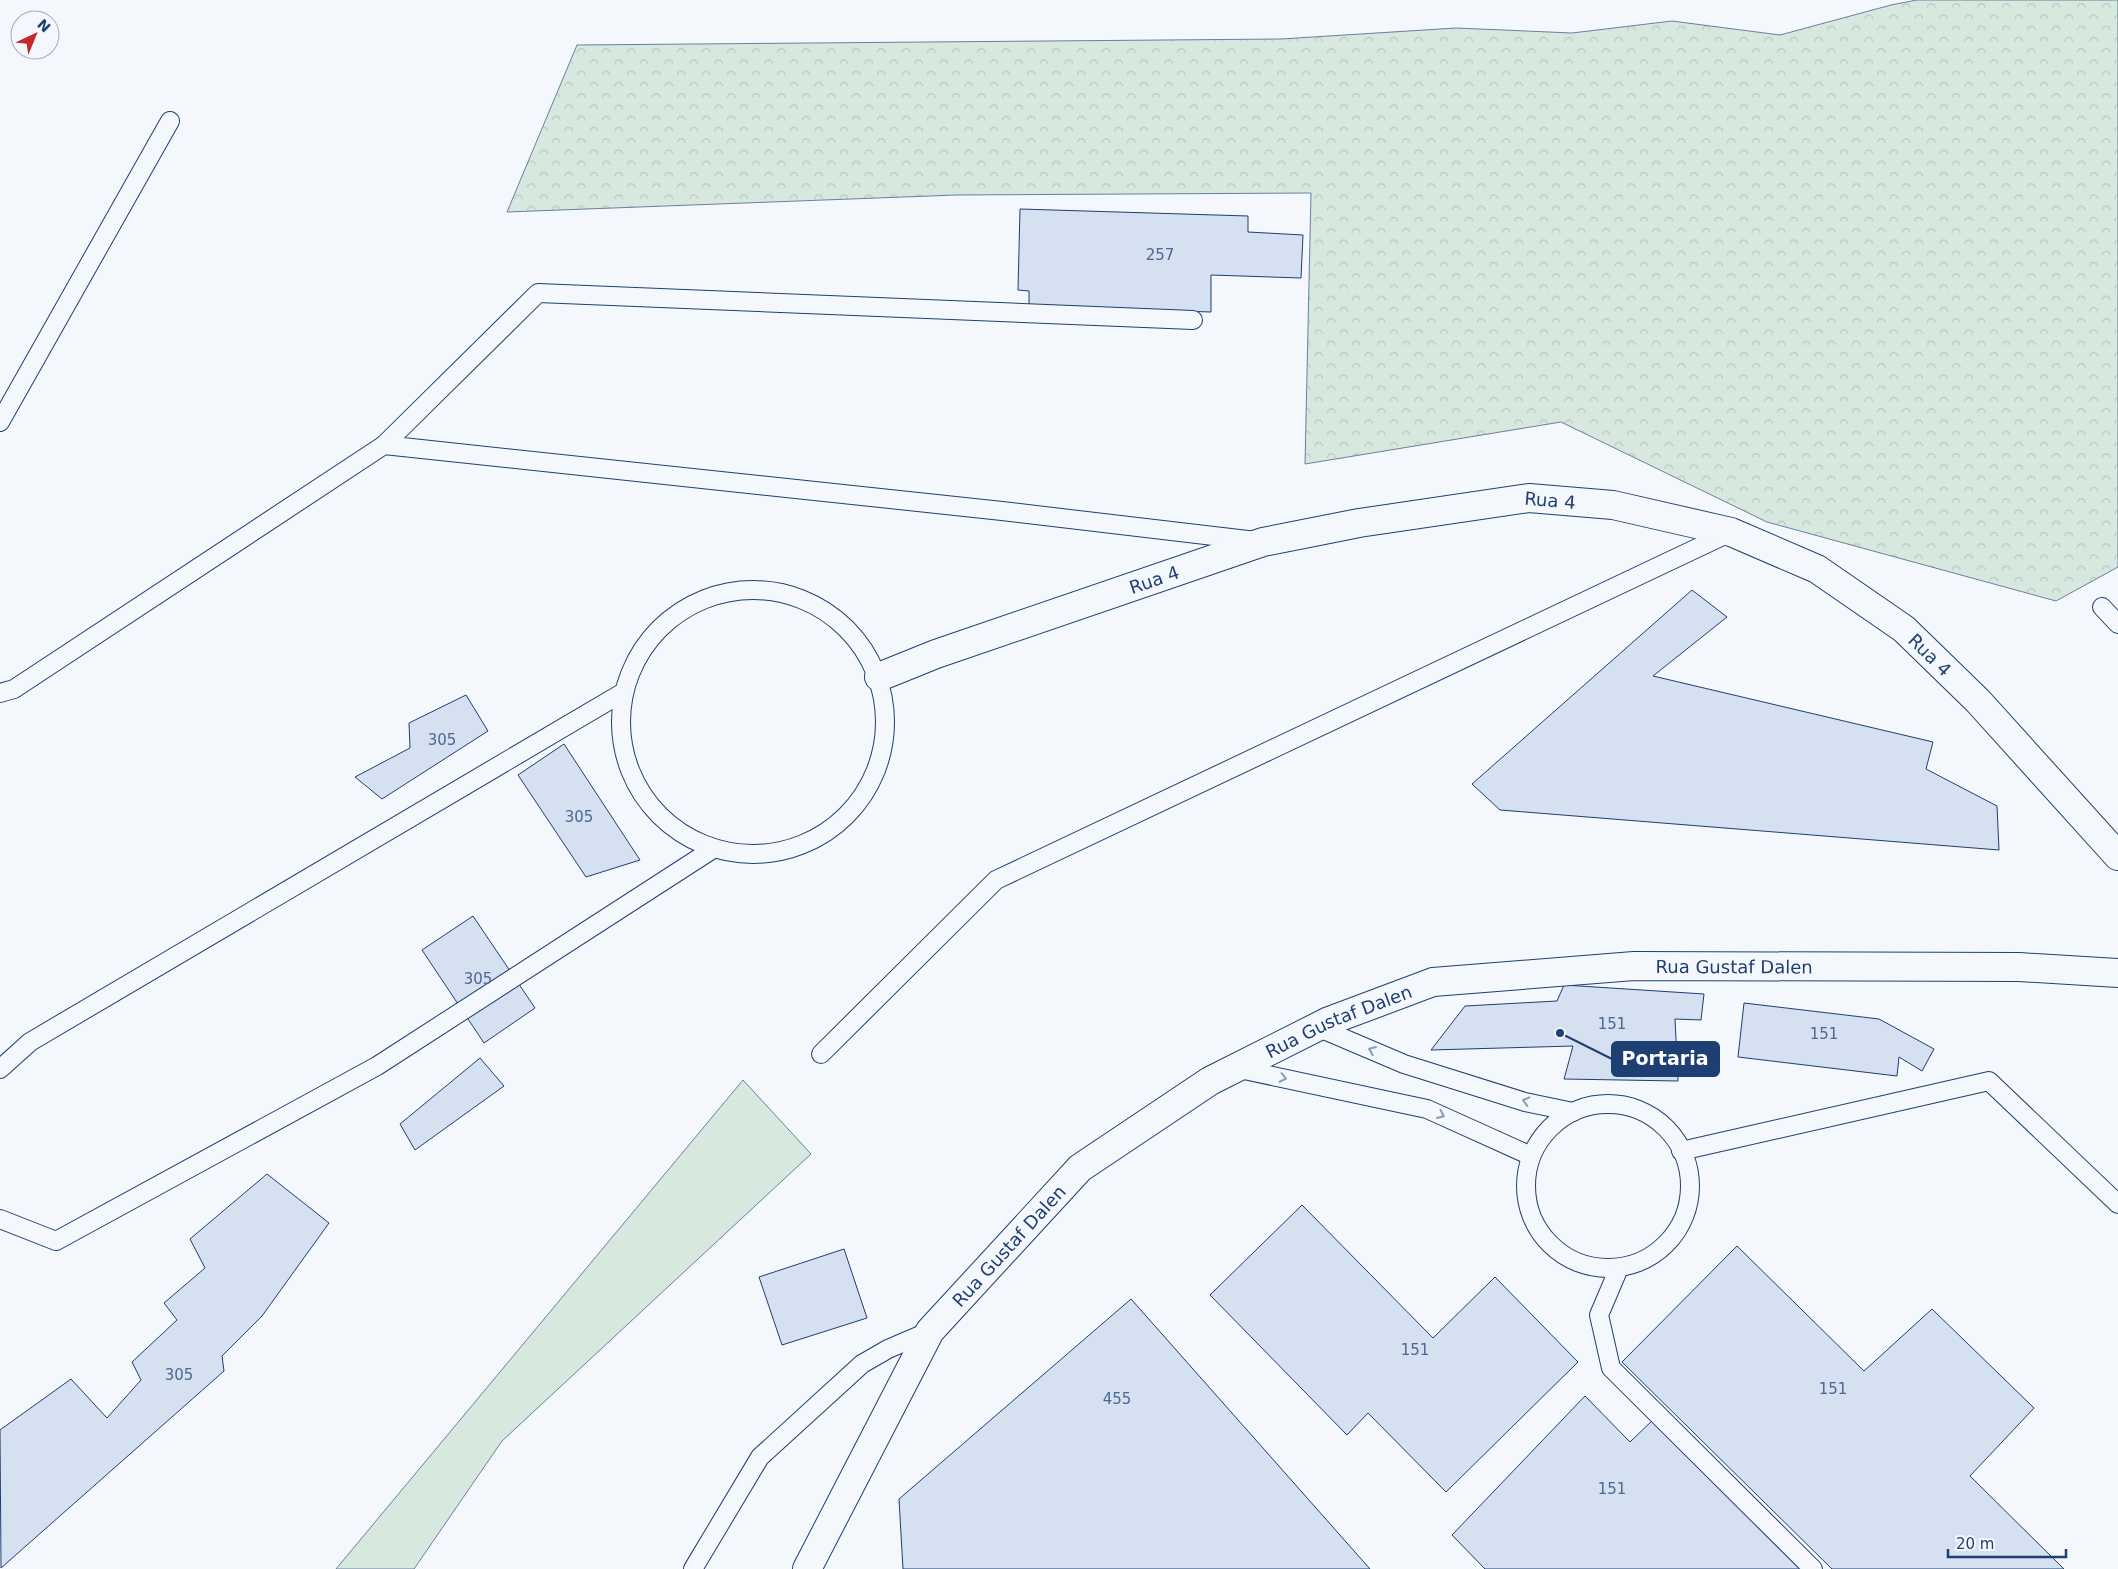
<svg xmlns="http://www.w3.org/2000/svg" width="2118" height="1569" viewBox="0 0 2118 1569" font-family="'DejaVu Sans',sans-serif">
<defs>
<pattern id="forest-crowns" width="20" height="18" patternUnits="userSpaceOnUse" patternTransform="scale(1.25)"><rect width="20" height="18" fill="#d7e8df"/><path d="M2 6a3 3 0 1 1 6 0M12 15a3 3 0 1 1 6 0" fill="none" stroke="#b8c8c3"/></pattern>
</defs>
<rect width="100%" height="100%" fill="#f4f7fb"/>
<polygon fill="#d7e8df" stroke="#687fa3" points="743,1080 811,1154 502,1441 414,1569 336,1569"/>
<polygon fill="url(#forest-crowns)" stroke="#687fa3" points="1917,0 2118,0 2118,567 2056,601 1767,522 1561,422 1305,464 1311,193 956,195 507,212 577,45 1281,39 1456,28 1572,33 1672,21 1780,35 1891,5"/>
<g fill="#d5e0f0" stroke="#1d3f73">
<polygon points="1020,209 1248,216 1248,232 1303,235 1301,278 1211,275 1211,312 1029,306 1029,291 1018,290"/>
<polygon points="1692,590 1727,617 1653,676 1933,742 1926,769 1997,806 1999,850 1500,810 1472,784"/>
<polygon points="466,695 488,731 382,799 355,777 410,748 409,723"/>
<polygon points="564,744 640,860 586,877 518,775"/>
<polygon points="473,916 535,1008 484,1043 422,950"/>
<polygon points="1564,985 1704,994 1701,1020 1675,1019 1678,1081 1564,1079 1573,1046 1431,1050 1465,1006 1557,1001"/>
<polygon points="1744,1003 1879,1019 1934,1049 1922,1071 1899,1057 1897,1076 1738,1057"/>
<polygon points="480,1058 504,1086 415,1150 400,1124"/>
<polygon points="267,1174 329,1223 262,1316 222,1356 224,1371 1,1568 0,1430 71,1379 107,1418 141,1380 132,1362 177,1320 164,1303 205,1268 190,1239"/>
<polygon points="1302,1205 1433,1338 1495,1277 1578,1362 1446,1492 1368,1413 1347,1435 1210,1295"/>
<polygon points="1737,1246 1864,1371 1932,1309 2034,1408 1970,1476 2064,1569 1832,1569 1622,1362"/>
<polygon points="844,1249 867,1318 782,1345 759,1277"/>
<polygon points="1131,1299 1370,1569 903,1569 899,1499"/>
<polygon points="1585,1396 1630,1442 1657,1416 1806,1569 1485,1569 1452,1535"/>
</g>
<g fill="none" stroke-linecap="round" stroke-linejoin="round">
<g stroke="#1d3f73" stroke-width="20">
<g id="lane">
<polyline points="1193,320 538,293 384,445 1002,511 1256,541"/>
<polyline points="0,422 170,121"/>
<circle cx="753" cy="722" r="132"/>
<polyline points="2102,607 2118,624"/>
<polyline points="0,693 14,689 384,445"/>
<polyline points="1317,1027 1404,1064 1525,1102 1573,1112"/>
<polyline points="821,1054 996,880 1731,532"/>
<polyline points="1235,1068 1427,1109 1531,1156"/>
<polyline points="0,1069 30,1042 622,693"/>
<circle cx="1608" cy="1186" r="82"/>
<polyline points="1681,1151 1989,1081 2118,1204"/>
<polyline points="0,1219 56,1241 377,1066 713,849"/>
<polyline points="1619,1268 1599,1315 1611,1368 1813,1569"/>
<polyline points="693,1569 760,1457 862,1364 888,1349 930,1331"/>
</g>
</g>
<g stroke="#1d3f73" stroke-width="30">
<g id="street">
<path id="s1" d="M879 677 936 654 1263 542 1359 523 1529 498 1613 505 1731 532 1817 569 1904 629 1978 701 2118 856"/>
<path id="s2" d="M807 1569 930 1331 1080 1168 1210 1081 1329 1021 1433 982 1634 966 2019 967 2118 973"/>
</g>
</g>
<use href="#lane" stroke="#f4f7fb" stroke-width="18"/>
<use href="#street" stroke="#f4f7fb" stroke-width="28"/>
</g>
<defs><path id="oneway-chevron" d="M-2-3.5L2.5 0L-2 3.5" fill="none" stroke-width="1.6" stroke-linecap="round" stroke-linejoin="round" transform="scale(1.25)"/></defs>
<g stroke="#889bb7">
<use href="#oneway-chevron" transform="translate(1372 1050) rotate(-157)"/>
<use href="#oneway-chevron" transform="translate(1283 1078) rotate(12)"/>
<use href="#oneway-chevron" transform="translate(1526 1101) rotate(-166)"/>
<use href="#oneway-chevron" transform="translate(1441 1115) rotate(24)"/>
</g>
<g text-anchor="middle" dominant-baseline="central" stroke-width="4" stroke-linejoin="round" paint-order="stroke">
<g font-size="15" fill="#4b6792">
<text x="1160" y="255">257</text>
<text x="442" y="740">305</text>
<text x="579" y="817">305</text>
<text x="478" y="979">305</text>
<text x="1612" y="1024">151</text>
<text x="1824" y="1034">151</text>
<text x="1415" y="1350">151</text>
<text x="179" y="1375">305</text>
<text x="1833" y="1389">151</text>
<text x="1117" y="1399">455</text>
<text x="1612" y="1489">151</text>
</g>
<g font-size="18" fill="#1d3f73" stroke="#f4f7fb">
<text stroke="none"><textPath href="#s1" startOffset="698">Rua 4</textPath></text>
<text stroke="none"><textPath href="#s1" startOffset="292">Rua 4</textPath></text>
<text stroke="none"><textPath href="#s1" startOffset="1118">Rua 4</textPath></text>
<text stroke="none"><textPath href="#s2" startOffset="1192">Rua Gustaf Dalen</textPath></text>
<text stroke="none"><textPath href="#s2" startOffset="788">Rua Gustaf Dalen</textPath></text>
<text stroke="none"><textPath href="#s2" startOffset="384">Rua Gustaf Dalen</textPath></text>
</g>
</g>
<path fill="none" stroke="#1d3f73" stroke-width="2" d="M1560 1033L1612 1059"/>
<circle fill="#1d3f73" stroke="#f4f7fb" stroke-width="2" cx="1560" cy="1033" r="5"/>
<rect fill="#1d3f73" stroke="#1d3f73" stroke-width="2" x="1612" y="1042" width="107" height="34" rx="5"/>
<g font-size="19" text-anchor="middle" font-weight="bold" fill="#fff">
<text x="1665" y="1065">Portaria</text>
</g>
<g transform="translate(35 35) rotate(44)"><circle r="24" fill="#f4f7fb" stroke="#9eadc5"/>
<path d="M0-4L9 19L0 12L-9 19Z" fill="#c62828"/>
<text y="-8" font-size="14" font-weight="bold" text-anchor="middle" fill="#1d3f73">N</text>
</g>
<path d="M1948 1549v8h118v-8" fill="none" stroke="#1d3f73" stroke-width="2.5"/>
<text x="1956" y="1549" font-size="15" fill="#1d3f73" stroke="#f4f7fb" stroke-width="4" paint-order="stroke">20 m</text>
</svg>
